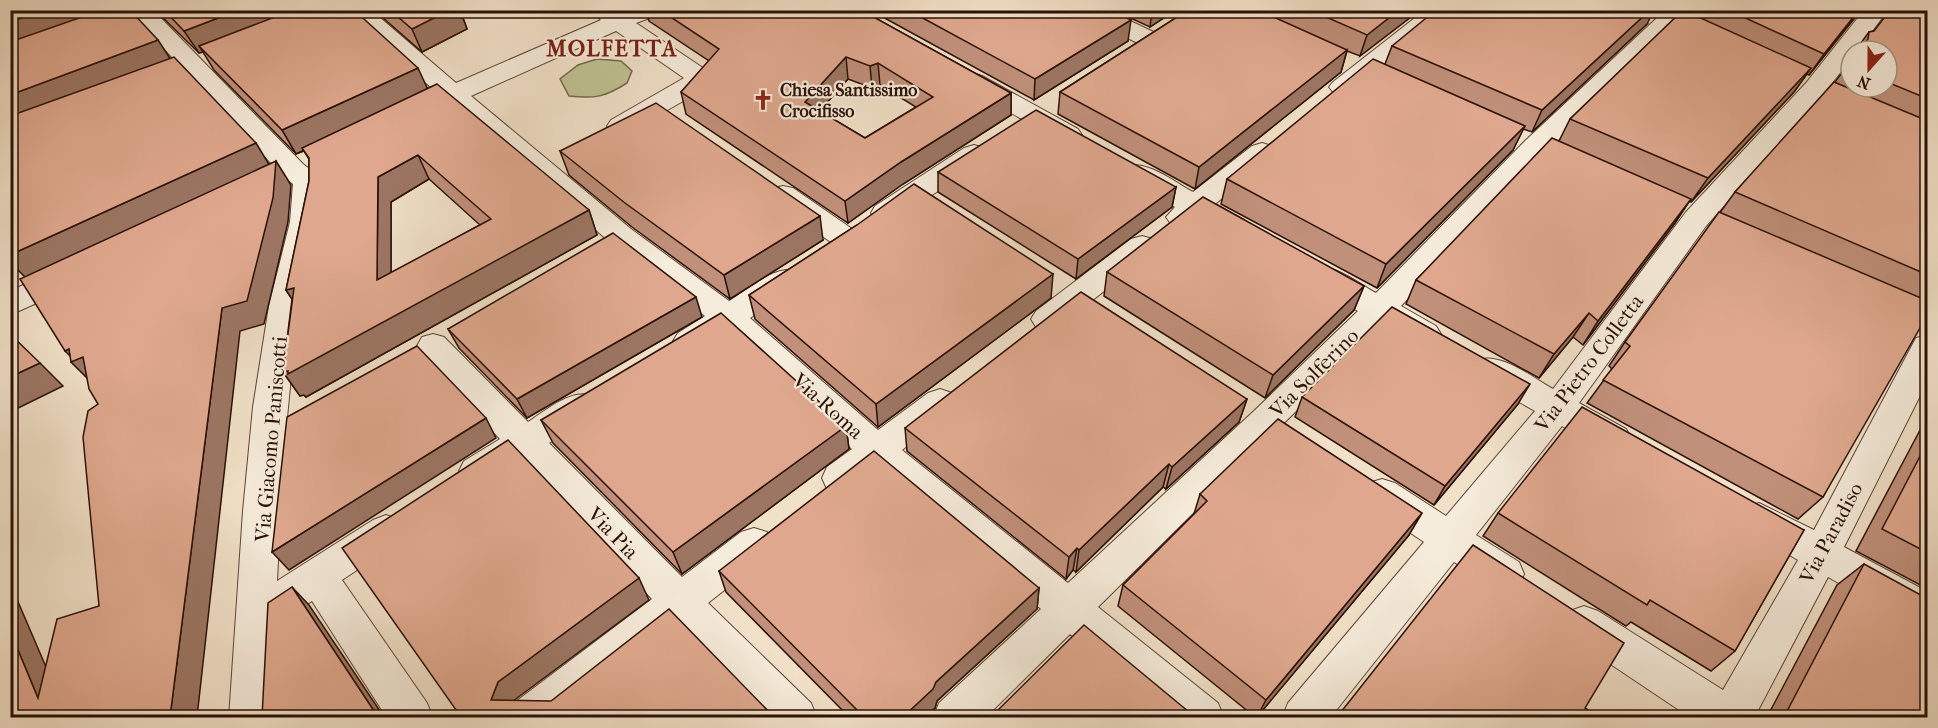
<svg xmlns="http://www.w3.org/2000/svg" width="1938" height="728" viewBox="0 0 1938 728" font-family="'IM FELL French Canon',serif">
<rect width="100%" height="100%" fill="#f1e1c8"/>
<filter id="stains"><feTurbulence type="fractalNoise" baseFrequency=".00333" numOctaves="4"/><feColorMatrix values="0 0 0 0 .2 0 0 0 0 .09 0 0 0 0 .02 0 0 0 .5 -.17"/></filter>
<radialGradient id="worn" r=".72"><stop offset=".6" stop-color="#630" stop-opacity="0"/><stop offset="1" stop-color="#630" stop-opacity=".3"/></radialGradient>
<path fill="#c0c192" stroke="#75684c" stroke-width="1.5" d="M597 59 621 61 632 71 627 83C605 97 595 99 569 96L560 79 578 65Z"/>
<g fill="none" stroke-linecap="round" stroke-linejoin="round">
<g stroke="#5c4436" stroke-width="2">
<g id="minor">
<polygon points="128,10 153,10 303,164 316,174 321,182 322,191 319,222 293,356 283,459 277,581 373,520 386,515 399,520 405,531 399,542 342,580 427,703 433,718 387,718 312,601 275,625 271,718 229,718 243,511 253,407 269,306 290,222 293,184 283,176"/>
<path d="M345 10H371L456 83 601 20 594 13 596 10H661L658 15 636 23 703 68 710 79 699 92 629 132 620 134 611 132 607 126 611 120 684 78 616 31 471 96 631 229 729 301C749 289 775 264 799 271L803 279 799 287 750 318 878 430 928 393 940 389 952 393 957 402 952 411 902 450 1068 583 1255 410 1358 311 1310 284 1306 276 1310 268C1333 262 1356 282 1376 293L1526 140 1659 16 1667 14 1675 16 1679 21 1546 152 1401 306 1436 326 1441 334 1436 342C1416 349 1400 335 1383 325L1098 607 1218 703 1224 718H1170L1070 634 985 718H933L939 703 1041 609 876 470C859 484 850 496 827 489L822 478 827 467 852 449 726 333C710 344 697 355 678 349L673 341 678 333 705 316 611 243 450 105 437 109 428 106 424 101 428 96 436 92Z"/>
<polygon points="1076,10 1107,10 1160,35 1163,40 1160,45 1151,47 1142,45 1079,15"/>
<polygon points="1425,10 1451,10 1351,92 1342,95 1333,92 1329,87 1333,82"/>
<path d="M1864 10H1888L1857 51H1851V59L1824 93 1706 226 1579 403 1626 429 1632 439 1626 449C1603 457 1582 438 1562 426L1476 535 1519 562 1524 574 1519 586 1505 591 1491 586 1454 562 1330 718H1282L1288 703 1424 542 1369 505 1364 494 1369 483 1382 479 1395 483 1446 516 1535 411 1477 378 1472 369 1477 360C1502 352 1531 377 1553 389L1686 212 1806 83Z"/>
<polygon points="973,73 982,76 1078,129 1082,135 1078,141 1069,143 1060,141 964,86 960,81 964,76"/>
<path d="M1262 143 1272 146 1276 152 1272 158 1215 204 1244 220 1249 227 1244 234C1226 239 1213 228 1197 219 1188 226 1182 227 1171 224L1166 217 1175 207 1125 178 1121 172 1125 166C1148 160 1174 182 1193 192L1252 146Z"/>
<polygon points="974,145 984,148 988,154 984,160 895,220 885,223 875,220 871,213 875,206 964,148"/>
<polygon points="783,186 793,188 858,233 863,240 858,247 848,250 838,247 773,202 769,195 773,188"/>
<polygon points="1142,236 1153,239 1157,246 1153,253 1058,327 1047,331 1036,327 1031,319 1036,311 1131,239"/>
<polygon points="70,264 81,267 85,275 81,283 10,315 10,291"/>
<path d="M433 334 444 337 528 422C548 409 571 388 595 396L600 405 595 414 549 443 682 577 741 532 754 528 767 532 773 544 767 556 708 603 811 703 817 718H766L678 627 563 718H508L514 703 652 599 522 461C502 473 488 489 464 481L459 471 464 461 500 439 422 355 417 346 422 337Z"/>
<polygon points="1928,335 1928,380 1844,547 1928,592 1928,631 1914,626 1828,577 1754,718 1691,718 1570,637 1564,624 1570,611 1584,606 1598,611 1723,690 1798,560 1746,530 1740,519 1746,508 1759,503 1814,530 1916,338"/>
</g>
</g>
<use href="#minor" fill="#f6ecdb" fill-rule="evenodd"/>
</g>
<g fill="#c0907a" stroke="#2a1006" stroke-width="1.5" fill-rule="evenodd">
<path d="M157 10H354L427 88 589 210 597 235 306 397 304 395 300 396 283 372 292 299 286 290 309 181V159L304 151 296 154 214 70 203 52 199 53 160 15ZM429 179 480 225 391 273V202Z"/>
<polygon points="374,10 460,10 467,29 422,52"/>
<polygon points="477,10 504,10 490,17"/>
<path d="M646 10H861L1011 93V115L903 184 848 223 686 114 681 92 709 61 649 21ZM848 79 872 88 880 85 916 107 865 138 819 111Z"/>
<polygon points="870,10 1111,10 1128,41 1034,100"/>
<polygon points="1113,10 1176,10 1150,27"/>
<polygon points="1188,10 1420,10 1360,56 1347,51 1341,72 1195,189 1058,114 1060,92"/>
<polygon points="1669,10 1861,10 1809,75 1807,74 1794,92 1691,202 1689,201 1675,223 1583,345 1573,337 1539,378 1406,304 1416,280 1559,141 1570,119 1679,15"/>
<polygon points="1928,10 1928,300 1823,497 1798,519 1587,403 1612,369 1609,366 1625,342 1735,192 1835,82 1851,61 1851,87 1887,87 1887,51 1855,51 1869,32 1874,31"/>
<polygon points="1647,24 1532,132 1523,129 1513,150 1377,288 1221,204 1227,179 1385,64 1392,46"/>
<polygon points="560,151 823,240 730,299 632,227 569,175"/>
<polygon points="938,172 1176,187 1172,207 1076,279 938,192"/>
<polygon points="857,225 1051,298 878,427 755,319 749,295"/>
<polygon points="1107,272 1364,286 1354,310 1265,398 1104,296"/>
<polygon points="702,317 527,418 459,348 448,329"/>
<polygon points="1302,397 1518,404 1434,505 1295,417"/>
<polygon points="1247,399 1239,422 1166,489 1163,487 1076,572 1073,570 1066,579 907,451 905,428"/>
<polygon points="1928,415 1928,589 1856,551"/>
<polygon points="541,420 846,426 849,449 682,574 553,443"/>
<polygon points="1200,494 1409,535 1257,717 1255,717 1118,606 1123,585 1194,514"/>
<polygon points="1498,513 1804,530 1735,651 1711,671 1631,622 1626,626 1483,536"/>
<polygon points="1864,564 1928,717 1767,717 1837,585"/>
<polygon points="719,571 1039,588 1037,609 937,701 935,708 925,717 849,717 726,592"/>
</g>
<g fill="#9c7663" stroke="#2a1006" stroke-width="1.5">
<polygon points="43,10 120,10 10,51 10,22"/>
<polygon points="239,10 310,10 199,46 203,52 199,53 184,31"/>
<polygon points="446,10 460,10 467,29 422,52 412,29"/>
<polygon points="488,10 504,10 490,17"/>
<polygon points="1152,10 1176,10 1150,27"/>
<polygon points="1399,10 1420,10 1360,56 1367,35"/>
<polygon points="1650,10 1654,10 1647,24 1532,132 1542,110"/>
<polygon points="1859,10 1861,10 1809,75 1824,54"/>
<polygon points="1131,20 1128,41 1034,100 1035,79"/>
<polygon points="158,40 173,63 10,124 10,95"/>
<polygon points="1347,50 1341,72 1195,189 1199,167"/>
<polygon points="846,57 848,79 808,124 805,102"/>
<polygon points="878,63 880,85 872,88 870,66"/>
<polygon points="418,68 429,92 296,154 282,130"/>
<polygon points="1811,68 1794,92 1691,202 1708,178"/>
<polygon points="1011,93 1011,115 903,184 848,223 845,201 901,162"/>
<polygon points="1525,126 1513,150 1377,288 1386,264"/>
<polygon points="256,143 270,166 28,280 10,262 10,255"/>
<polygon points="418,155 429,179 391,202 391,304 377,280 378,177"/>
<polygon points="276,161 291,185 288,222 264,324 240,331 197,717 170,717 222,308"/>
<polygon points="1176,187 1172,207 1076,279 1078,259"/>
<polygon points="1691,199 1675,223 1583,345 1598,321"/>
<polygon points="589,210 597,235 306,397 304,395 300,396 283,372"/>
<polygon points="820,216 823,240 730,299 724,275"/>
<polygon points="1053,274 1051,298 878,427 876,404"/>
<polygon points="1364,286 1354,310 1265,398 1273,375"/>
<polygon points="294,288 302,314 286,290"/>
<polygon points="696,297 702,317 527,418 517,399"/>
<polygon points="1589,313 1573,337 1539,378 1554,354"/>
<polygon points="69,349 83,357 93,384 71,362 74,360 65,351"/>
<polygon points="40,363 63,386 10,412 10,377"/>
<polygon points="1530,384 1518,404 1434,505 1445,486"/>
<polygon points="1247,399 1239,422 1166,489 1172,467"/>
<polygon points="486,418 496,438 289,570 272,552"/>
<polygon points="846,426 849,449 682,574 673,552"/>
<polygon points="1169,464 1163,487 1076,572 1079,550"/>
<polygon points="1422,513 1409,535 1257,717 1266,700"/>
<polygon points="1077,548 1073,570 1066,579 1069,557"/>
<polygon points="639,578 649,600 513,701 491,700 498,682"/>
<polygon points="10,583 67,716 38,698 10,631"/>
<polygon points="292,587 309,605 384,717 378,717"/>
<polygon points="1039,588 1037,609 937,701 935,708 925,717 903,717 936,682"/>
</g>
<g fill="#dfa88e" stroke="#2a1006" stroke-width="1.5" fill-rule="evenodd">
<polygon points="10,10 43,10 10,22"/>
<polygon points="102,10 130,10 158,40 10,95 10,42"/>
<polygon points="164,10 239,10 184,31"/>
<polygon points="293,10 354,10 418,68 282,130 199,46"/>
<polygon points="390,10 450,10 412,29"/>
<path d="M660 10H861L1011 93 901 162 845 201 681 92 719 49ZM846 57 870 66 878 63 933 97 865 138 805 102Z"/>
<polygon points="908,10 1111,10 1131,20 1035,79"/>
<polygon points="1188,10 1258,10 1347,50 1199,167 1060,92"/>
<polygon points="1310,10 1399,10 1367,35"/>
<polygon points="1436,10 1650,10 1542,110 1392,46"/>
<polygon points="1683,10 1811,68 1708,178 1570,119"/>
<polygon points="1728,10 1859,10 1824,54"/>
<polygon points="1890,10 1928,10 1928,99 1887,82 1887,51 1859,51 1868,39 1869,32 1874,31"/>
<polygon points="174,57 256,143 10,255 10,116"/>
<polygon points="1373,59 1525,126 1386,264 1227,179"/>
<polygon points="1834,82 1928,121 1928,275 1735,192"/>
<path d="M437 84 589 210 288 374V371L283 372 294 288 286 290 309 181V158L302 148ZM418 155 491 219 377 280 378 177Z"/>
<polygon points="656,103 820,216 724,275 625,203 560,151"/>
<polygon points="1036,110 1176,187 1078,259 938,172"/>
<polygon points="1552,138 1691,199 1598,321 1589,313 1554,354 1416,280"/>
<polygon points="276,161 273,198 247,301 222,308 170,717 10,717 10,631 38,698 57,619 99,606 83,437 88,411 98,404 89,389 83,357 71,362 69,349 65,351 20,279"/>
<polygon points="914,184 1053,274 876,404 749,295 857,225"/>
<polygon points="1203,197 1364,286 1273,375 1107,272"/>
<polygon points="1719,212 1928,301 1928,314 1823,497 1603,380 1630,346 1625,342"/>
<polygon points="613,233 696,297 517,399 448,329"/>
<polygon points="1081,292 1247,399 1172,467 1169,464 1079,550 1077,548 1069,557 905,428"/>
<polygon points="1392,307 1530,384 1445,486 1302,397"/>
<polygon points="721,313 846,426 673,552 541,420"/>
<polygon points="10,334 40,363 10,377"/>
<polygon points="417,346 486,418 272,552 287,417"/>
<polygon points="1582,407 1804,530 1735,651 1650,600 1647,605 1498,513"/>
<polygon points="1278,419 1422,513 1266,700 1123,585 1207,501 1200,494"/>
<polygon points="508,440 639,578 498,682 491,700 551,701 669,609 774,717 461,717 342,548"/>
<polygon points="1928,441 1928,553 1882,529"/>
<polygon points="874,451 1039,588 936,682 933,689 903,717 864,717 719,571"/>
<polygon points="1473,545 1624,643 1585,708 1599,717 1337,717"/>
<polygon points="1864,564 1928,599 1928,717 1784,717"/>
<polygon points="292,587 378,717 262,717 268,603"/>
<polygon points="1084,625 1195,717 991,717"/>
</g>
<defs>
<g id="church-bare" transform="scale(1.62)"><path d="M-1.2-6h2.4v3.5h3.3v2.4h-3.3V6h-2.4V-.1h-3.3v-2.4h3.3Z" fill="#8f2418" stroke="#f6ecdb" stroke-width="2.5" paint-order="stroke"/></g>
</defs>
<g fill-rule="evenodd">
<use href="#church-bare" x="763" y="100"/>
</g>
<g text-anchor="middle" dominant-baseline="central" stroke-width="4.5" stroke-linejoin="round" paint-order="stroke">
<g font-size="18" font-weight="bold" fill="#2a1006" stroke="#f6ecdb" text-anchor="start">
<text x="780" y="90">Chiesa Santissimo<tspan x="780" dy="21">Crocifisso</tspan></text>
</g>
<g font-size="21" fill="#2a1006" stroke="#f6ecdb">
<text transform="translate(1589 363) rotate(-53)">Via Pietro Colletta</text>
<text transform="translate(1314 373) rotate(-45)">Via Solferino</text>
<text transform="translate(828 406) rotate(42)">Via Roma</text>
<text transform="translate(271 439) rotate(-85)">Via Giacomo Paniscotti</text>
<text transform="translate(613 533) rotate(46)">Via Pia</text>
<text transform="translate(1831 533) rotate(-62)">Via Paradiso</text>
</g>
<g font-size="22" font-weight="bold" letter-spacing="1.5" fill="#7a1f14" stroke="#f6ecdb">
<text x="612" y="49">MOLFETTA</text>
</g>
</g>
<rect width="1938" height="728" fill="none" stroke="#f1e1c8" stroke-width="36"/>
<rect x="12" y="12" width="1914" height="704" fill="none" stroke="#2a1006" stroke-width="3"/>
<rect x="18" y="18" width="1902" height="692" fill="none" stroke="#2a1006" stroke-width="1.5"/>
<g transform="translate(1869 69) rotate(201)"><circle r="28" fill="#f6ecdb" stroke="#a49486" stroke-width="1.5"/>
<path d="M0-4.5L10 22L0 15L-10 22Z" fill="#8f2418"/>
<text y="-9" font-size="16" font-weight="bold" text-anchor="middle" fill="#2a1006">N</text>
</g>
<rect width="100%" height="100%" filter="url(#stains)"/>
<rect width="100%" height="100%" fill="url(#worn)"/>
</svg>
